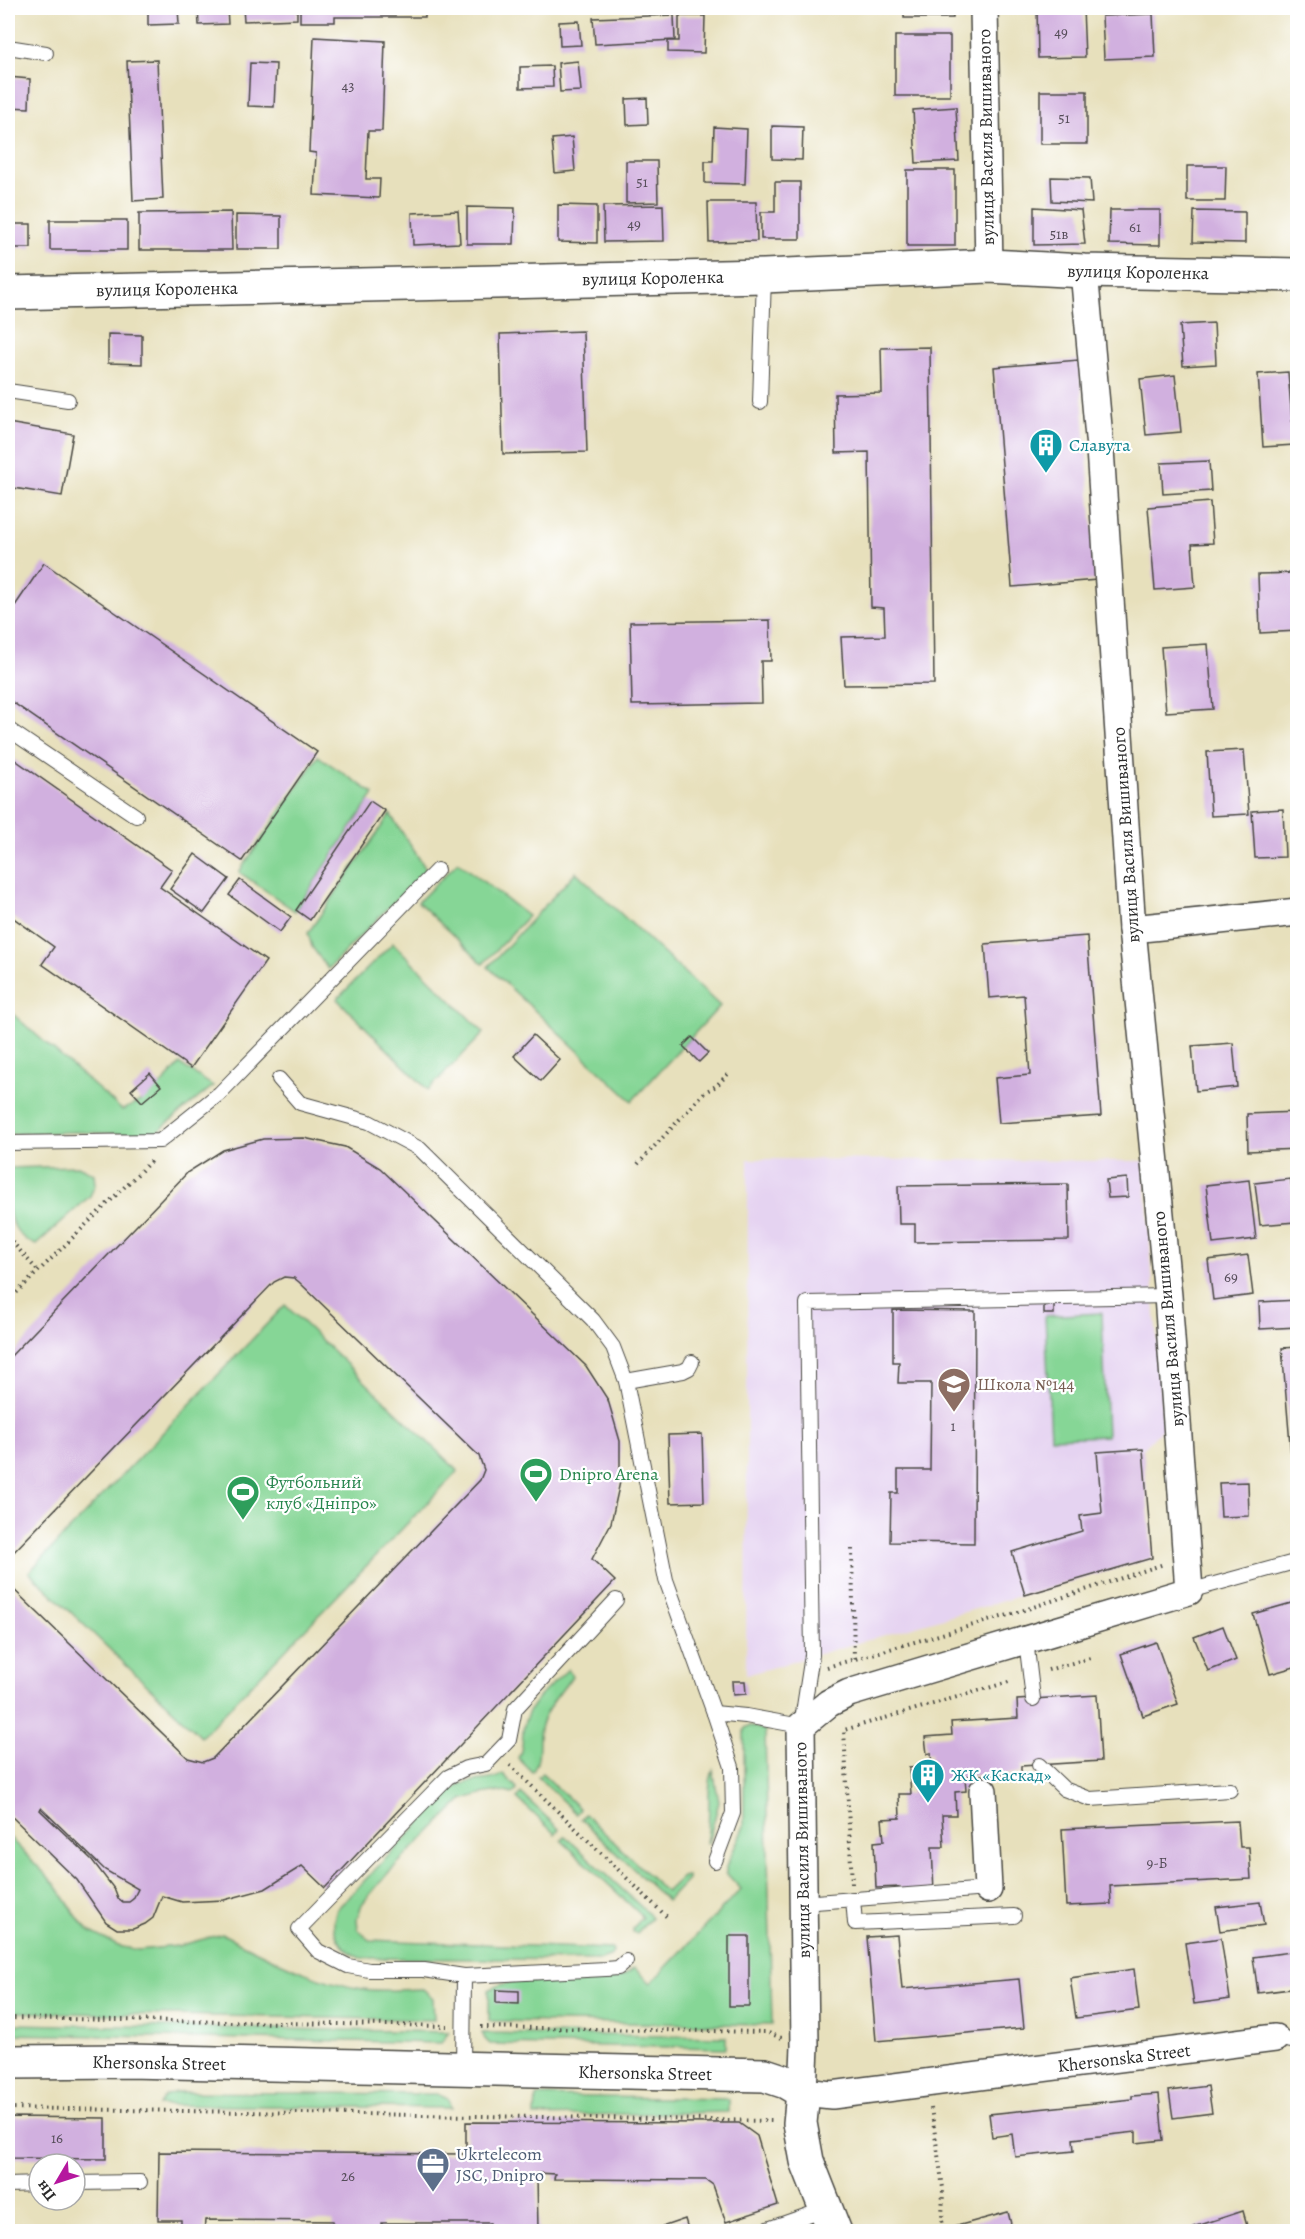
<svg xmlns="http://www.w3.org/2000/svg" width="1305" height="2239" viewBox="0 0 1305 2239" font-family="Alegreya,serif">
<rect width="100%" height="100%" fill="#fff"/>
<filter id="ink" filterUnits="userSpaceOnUse"><feTurbulence type="fractalNoise" baseFrequency=".0167" numOctaves="2"/><feDisplacementMap in="SourceGraphic" scale="12" xChannelSelector="R" yChannelSelector="G"/><feConvolveMatrix kernelMatrix="1 2 1 2 8 2 1 2 1" color-interpolation-filters="sRGB"/></filter>
<filter id="wash" filterUnits="userSpaceOnUse"><feTurbulence type="fractalNoise" baseFrequency=".008" numOctaves="4" result="noise"/><feDisplacementMap in="SourceGraphic" scale="24" xChannelSelector="R" yChannelSelector="G"/><feGaussianBlur stdDeviation="1.35" result="paint"/><feColorMatrix in="noise" values="0 0 0 0 0 0 0 0 0 0 0 0 0 0 0 0 0 1.4 0 .05"/><feComposite in="paint" operator="in"/></filter>
<g filter="url(#wash)">
<rect width="100%" height="100%" fill="#e7e0bc"/>
<polygon fill="#e5d3f1" points="748,1159 1144,1161 1163,1428 1143,1449 1152,1558 746,1675"/>
<g fill="#86d696" stroke="#588060" stroke-width="1.5">
<polygon points="318,756 374,794 295,911 239,872"/>
<polygon points="390,814 426,869 328,969 312,947 308,933"/>
<polygon points="458,862 528,916 483,964 418,902"/>
<polygon points="576,872 720,1006 632,1101 488,967"/>
<polygon points="393,943 484,1033 428,1090 337,999"/>
<path d="M8 1010 122 1110C149 1099 161 1086 180 1064L213 1086 153 1135 75 1132 8 1134Z"/>
<path d="M78 1166 94 1174 95 1185 90 1196 36 1245C4 1233 7 1197 8 1168Z"/>
<polygon points="285,1305 458,1471 201,1737 29,1572"/>
<polygon points="1102,1313 1107,1436 1051,1438 1045,1316"/>
<path d="M568 1669 572 1676C562 1691 546 1708 541 1725 536 1740 543 1758 532 1772L518 1758C525 1746 521 1737 524 1725 528 1703 553 1684 568 1669Z"/>
<path d="M750 1726 765 1730 772 2025 489 2021V1990C528 1966 604 1998 634 1968L651 1983 741 1889 726 1873V1867L744 1826V1730L746 1727Z"/>
<path d="M713 1770 719 1802 708 1843H706C712 1817 705 1793 713 1770Z"/>
<polygon points="542,1773 580,1809 576,1814 538,1777"/>
<path d="M503 1774 516 1787V1791L512 1794C498 1788 476 1795 462 1800L388 1873 362 1904 357 1919 358 1929 369 1940 612 1949 613 1952 610 1957 601 1960 360 1958C340 1949 328 1931 337 1909L452 1790C472 1775 487 1785 503 1774Z"/>
<polygon points="521,1793 559,1829 555,1834 517,1798"/>
<polygon points="585,1814 666,1892 682,1877 687,1876 687,1880 667,1901 581,1819"/>
<path d="M8 1836 55 1884 82 1924 89 1931 118 1946 138 1950 178 1946 222 1934C267 1956 312 1981 363 1989 382 1992 403 1989 423 1989L433 1998 434 2020 8 2012Z"/>
<polygon points="565,1836 652,1917 637,1933 633,1932 633,1928 643,1917 561,1840"/>
<polygon points="8,2024 449,2032 441,2043 8,2034"/>
<polygon points="482,2033 726,2037 726,2048 490,2044 485,2039"/>
<polygon points="175,2092 437,2094 448,2099 451,2108 159,2105 165,2096"/>
<polygon points="536,2096 729,2099 729,2112 535,2116"/>
</g>
<g id="blocks">
<g fill="#d1b0df" fill-rule="evenodd">
<polygon points="129,8 178,8 179,24 148,25 148,12 129,13"/>
<polygon points="198,8 227,8 228,24 199,25"/>
<polygon points="243,8 297,8 297,19 244,21"/>
<polygon points="300,8 425,8 425,17 335,17 335,22 300,22"/>
<rect x="904" y="8" width="49" height="10"/>
<polygon points="1037,8 1083,8 1085,57 1038,58"/>
<polygon points="1153,14 1155,57 1104,59 1102,16"/>
<polygon points="674,15 675,40 595,44 593,18"/>
<polygon points="679,16 705,16 704,53 668,52 668,41 679,41"/>
<polygon points="579,21 581,45 560,46 559,22"/>
<rect x="895" y="36" width="55" height="60"/>
<polygon points="314,37 385,41 382,131 368,131 366,179 380,179 379,198 314,195 316,153 309,152"/>
<polygon points="157,60 163,199 133,201 127,61"/>
<polygon points="578,61 581,91 560,92 558,63"/>
<polygon points="250,63 276,64 274,107 248,106"/>
<polygon points="552,66 553,87 520,88 520,67"/>
<polygon points="8,77 30,79 29,108 8,107"/>
<rect x="1040" y="91" width="47" height="53"/>
<polygon points="647,98 648,124 627,125 626,99"/>
<polygon points="956,107 959,161 916,163 913,110"/>
<polygon points="772,126 803,127 802,160 772,159"/>
<polygon points="714,127 747,129 745,184 705,183 705,161 713,161"/>
<polygon points="572,137 575,171 555,173 552,139"/>
<polygon points="626,161 657,161 658,202 626,203"/>
<polygon points="1187,166 1226,166 1225,201 1187,201"/>
<rect x="907" y="170" width="48" height="76"/>
<polygon points="1051,177 1090,178 1092,203 1052,201"/>
<polygon points="775,182 800,182 800,239 761,239 761,212 775,212"/>
<polygon points="708,202 756,202 757,241 709,242"/>
<polygon points="558,205 597,206 597,243 558,242"/>
<polygon points="663,205 664,241 604,242 603,206"/>
<polygon points="467,207 515,208 514,244 467,244"/>
<polygon points="1034,207 1081,210 1085,244 1034,245"/>
<polygon points="1110,210 1160,210 1160,245 1109,244"/>
<polygon points="458,211 460,243 413,245 412,213"/>
<polygon points="1194,211 1245,212 1245,243 1193,242"/>
<polygon points="231,212 232,250 139,250 139,213"/>
<polygon points="236,215 281,216 281,249 236,249"/>
<rect x="50" y="220" width="77" height="30"/>
<rect x="8" y="224" width="23" height="24"/>
<polygon points="1214,323 1216,364 1183,366 1180,325"/>
<polygon points="583,331 587,452 503,454 500,334"/>
<polygon points="108,334 142,335 142,364 108,363"/>
<polygon points="930,347 934,684 844,685 841,637 885,636 884,608 871,607 869,452 836,453 835,394 882,393 881,348"/>
<polygon points="1079,360 1097,580 1012,587 994,367"/>
<polygon points="1288,372 1294,445 1263,447 1258,374"/>
<polygon points="1175,375 1181,432 1146,435 1140,379"/>
<polygon points="1293,386 1298,386 1298,413 1296,413"/>
<polygon points="8,423 73,434 62,496 8,487"/>
<polygon points="1209,461 1211,491 1163,494 1161,463"/>
<polygon points="1210,502 1213,543 1192,544 1195,587 1155,590 1148,507"/>
<polygon points="44,563 317,752 242,861 8,699 8,616"/>
<polygon points="1298,573 1298,631 1260,633 1258,574"/>
<polygon points="770,620 771,661 761,661 762,703 632,705 630,622"/>
<polygon points="1208,644 1213,709 1166,712 1161,647"/>
<polygon points="1244,750 1249,814 1211,816 1207,752"/>
<polygon points="8,755 172,870 160,887 266,961 191,1068 42,964 54,947 8,914"/>
<polygon points="370,801 385,811 310,920 296,910"/>
<polygon points="1283,809 1285,857 1255,858 1252,811"/>
<polygon points="195,854 229,879 204,913 170,889"/>
<polygon points="240,880 291,917 280,932 229,895"/>
<polygon points="1087,936 1101,1116 999,1123 995,1078 1030,1075 1024,995 989,998 985,944"/>
<polygon points="533,1035 560,1060 541,1081 514,1056"/>
<polygon points="692,1037 708,1053 699,1062 683,1046"/>
<polygon points="1233,1043 1237,1087 1196,1091 1192,1046"/>
<polygon points="150,1073 161,1086 142,1102 131,1090"/>
<polygon points="1298,1112 1298,1149 1248,1151 1247,1114"/>
<path d="M304 1138 345 1147 380 1168 586 1366 608 1400 620 1441V1482L611 1523 592 1559 615 1581 325 1888 302 1866 265 1889 224 1900 182 1902 162 1896 153 1918 145 1924 133 1929H117L106 1922 77 1880 8 1813V1584L188 1758 203 1762 213 1758 480 1480 484 1470 479 1456 299 1282 294 1278 284 1277 274 1282 8 1558V1359L188 1172 223 1150 263 1139ZM41 1808 105 1870 138 1889 133 1899 129 1902H123L118 1898 115 1890 92 1860 40 1810Z"/>
<polygon points="1127,1178 1128,1197 1108,1198 1106,1180"/>
<polygon points="1291,1179 1295,1222 1260,1225 1255,1183"/>
<polygon points="1249,1180 1256,1239 1213,1244 1206,1185"/>
<polygon points="1068,1184 1069,1240 915,1242 915,1224 899,1224 898,1186"/>
<polygon points="1248,1255 1253,1295 1213,1300 1208,1260"/>
<polygon points="1298,1300 1298,1327 1260,1329 1259,1302"/>
<polygon points="1054,1304 1054,1314 1044,1314 1044,1305"/>
<polygon points="893,1310 975,1311 974,1543 890,1542 891,1493 898,1493 898,1470 930,1470 931,1383 898,1383 899,1362 893,1362"/>
<polygon points="1298,1347 1298,1455 1291,1456 1282,1348"/>
<polygon points="702,1434 704,1502 670,1503 668,1435"/>
<polygon points="1143,1449 1152,1558 1025,1595 1012,1552 1082,1531 1080,1516 1102,1513 1097,1452"/>
<polygon points="1248,1482 1249,1516 1221,1517 1219,1483"/>
<polygon points="1298,1601 1298,1666 1270,1674 1253,1614"/>
<polygon points="1223,1626 1236,1660 1208,1671 1194,1637"/>
<polygon points="1156,1642 1178,1704 1143,1716 1121,1654"/>
<polygon points="732,1681 745,1681 746,1694 733,1695"/>
<polygon points="1097,1695 1101,1761 1021,1766 1021,1773 965,1776 966,1791 955,1792 956,1815 942,1815 944,1847 932,1847 934,1892 900,1894 900,1887 876,1888 874,1842 884,1841 882,1819 900,1818 899,1794 911,1794 909,1768 932,1766 931,1753 927,1754 925,1737 952,1735 951,1722 1018,1718 1017,1700"/>
<polygon points="1238,1821 1240,1847 1249,1847 1251,1879 1110,1886 1111,1904 1066,1906 1062,1829"/>
<polygon points="1260,1902 1264,1925 1220,1931 1216,1907"/>
<polygon points="897,1935 902,1989 1019,1979 1024,2028 876,2041 867,1937"/>
<rect x="729" y="1936" width="20" height="70"/>
<polygon points="1221,1938 1230,1999 1194,2004 1185,1943"/>
<polygon points="1298,1951 1298,1988 1258,1993 1253,1957"/>
<polygon points="1134,1969 1139,2010 1076,2018 1070,1978"/>
<polygon points="496,1990 519,1991 519,2004 496,2003"/>
<polygon points="1208,2086 1212,2113 1173,2118 1169,2091"/>
<polygon points="1159,2094 1163,2140 1136,2143 1136,2132 1073,2139 1074,2151 1015,2157 1012,2134 992,2137 989,2114 1132,2099 1132,2096"/>
<polygon points="8,2117 106,2118 106,2159 8,2158"/>
<polygon points="466,2122 739,2123 757,2136 778,2205 726,2222 713,2185 706,2180 554,2179 555,2174 537,2173 538,2232 490,2232 490,2223 382,2223 382,2232 333,2232 333,2221 205,2220 204,2232 181,2232 181,2220 158,2220 159,2152 466,2154"/>
<polygon points="1243,2211 1249,2232 1195,2232 1194,2227"/>
<polygon points="1008,2212 1013,2232 947,2232 946,2229"/>
<polygon points="685,2219 689,2232 651,2232 650,2231"/>
</g>
</g>
</g>
<g filter="url(#ink)">
<use href="#blocks" fill-opacity="0" stroke="#474641" stroke-width="1.5"/>
<g fill="none" stroke-linecap="round" stroke-linejoin="round">
<g stroke="#474641" stroke-width="16">
<g id="lane">
<polyline points="8,47 46,53"/>
<polyline points="8,391 68,400"/>
<polyline points="760,402 764,276"/>
<polyline points="8,729 136,816"/>
<polyline points="279,1079 300,1103 369,1122 420,1149 593,1320 613,1347 626,1381 666,1580 714,1713"/>
<polyline points="8,1143 160,1141 220,1093 437,870"/>
<polyline points="626,1381 683,1371 689,1368 692,1362"/>
<polyline points="1189,1591 1298,1561"/>
<polyline points="1026,1640 1033,1699"/>
<polyline points="1039,1765 1064,1789 1090,1799 1230,1790"/>
<polyline points="715,1861 733,1813 732,1767 714,1713 746,1716 801,1726 812,1655 807,1303 1168,1296"/>
<polyline points="853,1899 855,1923 1014,1916"/>
<polyline points="802,1903 988,1889"/>
<polyline points="464,1976 424,1970 369,1970 348,1966 318,1951 299,1929 448,1777 466,1768 486,1764 509,1740 515,1709 616,1600"/>
<polyline points="1275,2038 1298,2042"/>
<polyline points="463,2069 464,1976 606,1969 618,1968 626,1961"/>
<polyline points="75,2183 140,2182"/>
<polyline points="8,2185 39,2184"/>
<polyline points="759,2232 825,2209"/>
</g>
</g>
<g stroke="#474641" stroke-width="30">
<g id="street">
<polyline points="984,8 989,266"/>
<polyline points="1084,271 1100,449 1132,929 1168,1296 1189,1591 849,1693 829,1703 801,1726 805,2046 803,2092 832,2095 1275,2038"/>
<polyline points="1132,929 1298,912"/>
<polyline points="983,1791 988,1889"/>
</g>
</g>
<g stroke="#474641" stroke-width="36">
<g id="secondary">
<polyline points="8,293 764,276 989,266 1084,271 1298,275"/>
<polyline points="8,2062 128,2061 765,2075 786,2082 803,2092 800,2123 807,2161 835,2232"/>
</g>
</g>
<g stroke="#474641" stroke-width="4" stroke-dasharray="1.5 4.5" stroke-linecap="butt">
<polyline points="638,1164 705,1092 716,1086 728,1074"/>
<polyline points="8,1237 38,1271"/>
<polyline points="8,1301 153,1159"/>
<polyline points="852,1549 854,1661"/>
<polyline points="827,1667 1012,1614 1164,1564"/>
<polyline points="1048,1670 1090,1658"/>
<polyline points="510,1765 667,1917"/>
<polyline points="852,1884 844,1730 1012,1681"/>
<polyline points="8,2018 447,2026"/>
<polyline points="481,2027 766,2032 782,2038"/>
<polyline points="8,2108 772,2121"/>
<polyline points="931,2108 943,2188 942,2221 945,2232"/>
</g>
<use href="#lane" stroke="#fff" stroke-width="14"/>
<use href="#street" stroke="#fff" stroke-width="27"/>
<use href="#secondary" stroke="#fff" stroke-width="33"/>
</g>
</g>
<defs>
<g id="building-pin" transform="scale(1.725)"><path d="M0 17L-7.5 6A9.5 9.5 0 1 1 7.5 6Z" fill="#0f9aa8" stroke="#fff"/><path d="M-4-6H4V6H1V3H-1V6H-4ZM-2.5-4.3h1.7v1.8h-1.7ZM.8-4.3h1.7v1.8H.8ZM-2.5-1h1.7V.8h-1.7ZM.8-1h1.7V.8H.8Z" fill="#fff"/></g>
<g id="school-pin" transform="scale(1.725)"><path d="M0 17L-7.5 6A9.5 9.5 0 1 1 7.5 6Z" fill="#8d6e63" stroke="#fff"/><path d="M0-5L7-2L0 1L-7-2ZM-4 1L0 2.5L4 1V4Q0 6-4 4Z" fill="#fff"/></g>
<g id="stadium-pin" transform="scale(1.725)"><path d="M0 17L-7.5 6A9.5 9.5 0 1 1 7.5 6Z" fill="#2e9e5b" stroke="#fff"/><path d="M0-5a6.5 5 0 1 0 0 10a6.5 5 0 1 0 0-10ZM-3.5-1.8h7v3.6h-7Z" fill="#fff"/></g>
<g id="office-pin" transform="scale(1.725)"><path d="M0 17L-7.5 6A9.5 9.5 0 1 1 7.5 6Z" fill="#5c6f8a" stroke="#fff"/><path d="M-6-3h4V-5.5h4V-3h4V5H-6ZM-1-4.5V-3h2v-1.5ZM-6 0V1H6V0Z" fill="#fff"/></g>
</defs>
<g fill-rule="evenodd">
<use href="#building-pin" x="1046" y="445"/>
<use href="#school-pin" x="954" y="1384"/>
<use href="#stadium-pin" x="536" y="1474"/>
<use href="#stadium-pin" x="243" y="1492"/>
<use href="#building-pin" x="928" y="1775"/>
<use href="#office-pin" x="433" y="2164"/>
</g>
<g text-anchor="middle" dominant-baseline="central" stroke-width="4.5" stroke-linejoin="round" paint-order="stroke">
<g font-size="15" fill="#544c58">
<text x="1061" y="32">49</text>
<text x="348" y="86">43</text>
<text x="1064" y="118">51</text>
<text x="642" y="182">51</text>
<text x="634" y="224">49</text>
<text x="1135" y="227">61</text>
<text x="1059" y="234">51в</text>
<text x="1231" y="1277">69</text>
<text x="953" y="1426">1</text>
<text x="1157" y="1863">9-Б</text>
<text x="57" y="2138">16</text>
<text x="348" y="2176">26</text>
</g>
<g font-size="18" fill="#2b2b2b" stroke="#fff">
<text transform="translate(986 137) rotate(-91)">вулиця Василя Вишиваного</text>
<text transform="translate(1138 272) rotate(1)">вулиця Короленка</text>
<text transform="translate(653 278) rotate(-1)">вулиця Короленка</text>
<text transform="translate(167 289) rotate(-1)">вулиця Короленка</text>
<text transform="translate(1126 835) rotate(-94)">вулиця Василя Вишиваного</text>
<text transform="translate(1168 1319) rotate(-95)">вулиця Василя Вишиваного</text>
<text transform="translate(802 1850) rotate(-91)">вулиця Василя Вишиваного</text>
<text transform="translate(1124 2058) rotate(-7)">Khersonska Street</text>
<text transform="translate(159 2063) rotate(1)">Khersonska Street</text>
<text transform="translate(645 2073) rotate(1)">Khersonska Street</text>
</g>
<g font-size="18" fill="#0d838f" stroke="#fff" text-anchor="start">
<text x="1069" y="445">Славута</text>
<text x="951" y="1775">ЖК «Каскад»</text>
</g>
<g font-size="18" fill="#785e54" stroke="#fff" text-anchor="start">
<text x="977" y="1384">Школа №144</text>
</g>
<g font-size="18" fill="#27864d" stroke="#fff" text-anchor="start">
<text x="559" y="1474">Dnipro Arena</text>
<text x="266" y="1482">Футбольний<tspan x="266" dy="21">клуб «Дніпро»</tspan></text>
</g>
<g font-size="18" fill="#4e5e75" stroke="#fff" text-anchor="start">
<text x="456" y="2154">Ukrtelecom<tspan x="456" dy="21">JSC, Dnipro</tspan></text>
</g>
</g>
<rect width="1305" height="2239" fill="none" stroke="#fff" stroke-width="30"/>
<g transform="translate(57 2182) rotate(231)"><circle r="28" fill="#ffffff" stroke="#aaaaaa" stroke-width="1.5"/>
<path d="M0-4.5L10 22L0 15L-10 22Z" fill="#b5179e"/>
<text y="-9" font-size="16" font-weight="bold" text-anchor="middle" fill="#2b2b2b">Пн</text>
</g>
</svg>
